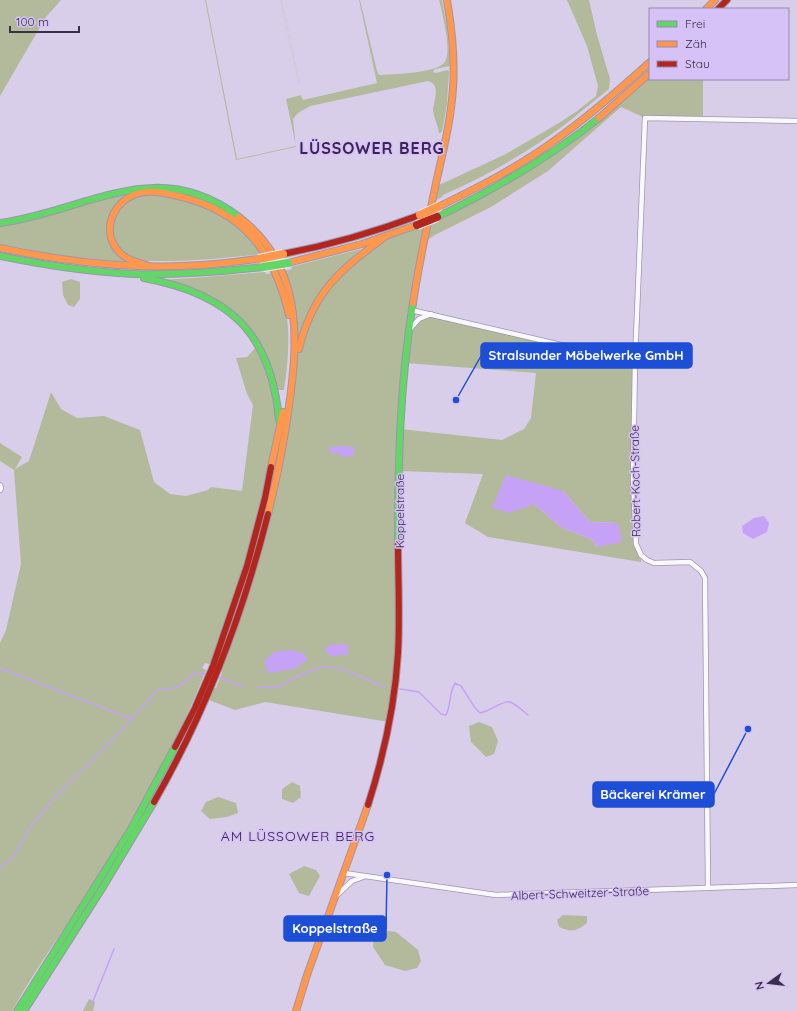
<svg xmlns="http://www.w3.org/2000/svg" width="797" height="1011" viewBox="0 0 797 1011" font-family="Quicksand,sans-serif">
<rect width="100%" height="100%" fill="#d9ceea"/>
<g fill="#b2ba9b" fill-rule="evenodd">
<polygon points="0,0 61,0 46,17 0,96"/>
<path d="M205 0H206L237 159 296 146 286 99 301 95 303 100 377 83 359 0H360L377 71 379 75H381C395 74 435 73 444 63 453 53 442 12 439 0H442L447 27 450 66 435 69 433 72 436 73 447 70 449 71 447 104 442 132 439 133C438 126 434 118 433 111 433 101 442 85 428 81L310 106 298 113 293 119 296 147 236 160Z"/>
<path d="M567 0H589L597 35 610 79 609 89C595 100 581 112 567 123 528 152 487 176 443 195L442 197 436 200 439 185 504 155 559 123 577 111 596 96 598 86 587 46Z"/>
<path d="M650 73V79H703V119L645 118 621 107 548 171 491 207 435 235 423 243 409 329 419 319 431 314 635 362 633 478 636 544 641 555V562L488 537 465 523 483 474 399 471 398 626 389 722 265 702 235 710 209 700 214 688H216L222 673 219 667 242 604 299 345 321 295 386 236 403 232 531 167ZM405 363 536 373 531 418 524 429 502 440 400 429ZM563 491 590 522 618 523 598 547 591 539 562 528 534 504Z"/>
<path d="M145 189C198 189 238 208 270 251L267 252C250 230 231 213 206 202 177 189 126 179 110 215 106 224 106 235 110 244 114 252 122 256 126 262L61 256 0 244V224C50 220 96 196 145 189Z"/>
<polygon points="152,194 197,202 237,225 262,253 255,255 212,259 181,261 142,261 121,253 111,234 116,210 135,197"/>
<polygon points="361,249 332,276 298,339 284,271 292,269 291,267"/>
<path d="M265 272 266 274 274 273C278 284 282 295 285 306 291 333 288 363 284 390H278L272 370 231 312 160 280C195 278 230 275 265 272Z"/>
<polygon points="71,279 80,282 80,299 74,307 68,305 63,295 62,282"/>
<path d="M258 345 269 367 279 431 257 533 210 664 205 663 202 668 206 670C181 735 148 795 112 855 80 908 42 957 12 1011H0V643L6 630 21 564 14 470 0 461V443L22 457 15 469 29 461 51 392 61 409 77 418 104 416 140 430 154 482 170 494 186 496 208 490 211 487 242 491 253 405 247 394 236 358 247 357Z"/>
<polygon points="479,722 492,727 498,741 494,754 486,757 471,742 469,726"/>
<polygon points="292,782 300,786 301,797 293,803 282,799 282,789"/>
<polygon points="218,797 236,803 238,813 227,817 210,819 201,811 206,802"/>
<polygon points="304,866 316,870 320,876 309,896 299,893 289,874"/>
<path d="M563 915 587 916V923C576 932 571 932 559 927L557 920Z"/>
<polygon points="382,930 396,932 418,950 421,961 417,968 405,971 385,965 373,947 374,936"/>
<polygon points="89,999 95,1002 93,1011 83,1011"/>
</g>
<g fill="#c5a2f6">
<polygon points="344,446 354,447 354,456 343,457 339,453 331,454 329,447"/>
<polygon points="506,475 563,491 590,522 618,523 622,542 598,547 591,539 562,528 534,504 510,513 492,508"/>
<polygon points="764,516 769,523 767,532 753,539 743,533 742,526 754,518"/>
<polygon points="348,644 348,655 339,655 333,657 325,651 328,645"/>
<polygon points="290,650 303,653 308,659 295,669 268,673 264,661 274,652"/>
</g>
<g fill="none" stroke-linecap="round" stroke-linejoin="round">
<g stroke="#c5a2f6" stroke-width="1.5">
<polyline points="0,668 132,719"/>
<polyline points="218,677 244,687"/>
<polyline points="258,687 278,687 302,674 325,666 344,670 385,687"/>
<path d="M400 689 419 692 441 714 446 715C451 705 449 693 455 683L461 686 475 708 480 713C489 712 503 700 510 702 516 704 523 711 528 715"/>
<path d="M0 867 13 858 29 828 60 792 100 753 158 690C177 689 182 687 194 673L207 674"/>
<polyline points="91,1006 114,949"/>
</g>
<g stroke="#9f95ac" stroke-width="6">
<g id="street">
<polyline points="411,310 635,362"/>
<polyline points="409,330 419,319 431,314"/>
<polyline points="0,485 1,488 0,490"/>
<polyline points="344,873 496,895 797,885"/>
<polyline points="708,888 705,578 701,571 690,562 654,563 647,560 641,555 636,544 633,478 635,362 645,118 797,121"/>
<polyline points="337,895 352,881 363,877"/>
</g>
</g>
<g stroke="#9f95ac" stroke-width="8">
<g id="fast">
<path d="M437 217C495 189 549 158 599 118"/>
<path d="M0 223C87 211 156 154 239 217"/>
<path d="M0 256C44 265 88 272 133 274 176 275 220 272 263 267"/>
<path d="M144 278C229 294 271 332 279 420"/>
<path d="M398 543C398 462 400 382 413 303"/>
<polyline points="17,1011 131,829 175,747"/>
<polyline points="24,1011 103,887 154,802"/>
</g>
</g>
<g stroke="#9f95ac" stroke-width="8">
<g id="slow">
<polyline points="706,9 715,0"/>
<polyline points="599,118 650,73"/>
<path d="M440 206C479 187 518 167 554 141 588 117 619 90 650 62"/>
<path d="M239 217C302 265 299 336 289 406 284 443 277 478 268 514"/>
<path d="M0 248C66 262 133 270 201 265 220 264 240 261 259 259"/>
<polyline points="288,263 362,244 417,225"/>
<path d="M149 266C140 263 129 261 121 254 100 234 111 203 136 194 149 189 165 193 178 196 244 211 274 252 289 315"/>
<path d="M413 303C419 262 428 223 436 183 443 152 451 120 453 88 455 58 452 29 447 0"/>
<path d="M299 349C313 291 340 270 386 236"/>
<polyline points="271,467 283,412"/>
<polyline points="296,1011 307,975 368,805"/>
</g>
</g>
<g stroke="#9f95ac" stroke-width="8">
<g id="jam">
<polyline points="718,9 727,0"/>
<path d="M283 254C330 245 375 232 420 215"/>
<polyline points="175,747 195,708 213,666 247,566 265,498 271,467"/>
<path d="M154 802C205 713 243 614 268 514"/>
<path d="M368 805C384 755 395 704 398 653 400 616 398 579 398 543"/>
</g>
</g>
<use href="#street" stroke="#f9f8fc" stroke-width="4.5"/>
<use href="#fast" stroke="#63d668" stroke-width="6"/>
<use href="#slow" stroke="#ff974d" stroke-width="6"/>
<use href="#jam" stroke="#b3261e" stroke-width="6"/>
<g stroke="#d2cfd8" stroke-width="3">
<polyline id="rail" points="281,0 299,83"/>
</g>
<use href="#rail" stroke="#d6c2f6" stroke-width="1.5" stroke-dasharray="4.5" stroke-linecap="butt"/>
<g stroke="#eee9f6" stroke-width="10" stroke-linecap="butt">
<polyline id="fast-bridge" points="263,267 288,263"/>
</g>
<g stroke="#eee9f6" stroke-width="10" stroke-linecap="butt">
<g id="slow-bridge">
<polyline points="420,215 440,206"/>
<polyline points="259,259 283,254"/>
</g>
</g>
<g stroke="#eee9f6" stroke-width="10" stroke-linecap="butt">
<polyline id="jam-bridge" points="417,225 437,217"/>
</g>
<use href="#fast-bridge" stroke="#63d668" stroke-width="8"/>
<use href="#slow-bridge" stroke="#ff974d" stroke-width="8"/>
<use href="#jam-bridge" stroke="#b3261e" stroke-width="8"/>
</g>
<g text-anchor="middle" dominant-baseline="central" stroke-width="3" stroke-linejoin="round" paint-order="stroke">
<g font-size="12" fill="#392f49" stroke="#d6c2f6">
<text transform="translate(635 481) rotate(-91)">Robert-Koch-Straße</text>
<text transform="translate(399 511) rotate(-90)">Koppelstraße</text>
<text transform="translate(580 893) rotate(-2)">Albert-Schweitzer-Straße</text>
</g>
<g font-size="14" letter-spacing="1" fill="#3c2358" stroke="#d6c2f6">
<text x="298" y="836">AM LÜSSOWER BERG</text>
</g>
<g font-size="16" font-weight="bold" letter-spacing="1" fill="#3c2358" stroke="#d6c2f6">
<text x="372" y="148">LÜSSOWER BERG</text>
</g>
</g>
<path fill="none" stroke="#1d4ed8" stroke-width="1.5" d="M456 400L481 356M748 729L714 794M387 875L386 929"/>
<g fill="#1d4ed8" stroke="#d6c2f6" stroke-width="1.5">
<circle cx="456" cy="400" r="4"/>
<circle cx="748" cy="729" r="4"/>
<circle cx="387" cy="875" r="4"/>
</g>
<g fill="#1d4ed8" stroke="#1d4ed8" stroke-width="1.5">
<rect x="481" y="343" width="211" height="25" rx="4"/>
<rect x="593" y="782" width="121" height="25" rx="4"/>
<rect x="284" y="916" width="102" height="25" rx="4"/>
</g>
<g font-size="13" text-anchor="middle" font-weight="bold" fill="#fff">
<text x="586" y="360">Stralsunder Möbelwerke GmbH</text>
<text x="653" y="799">Bäckerei Krämer</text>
<text x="335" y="933">Koppelstraße</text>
</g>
<rect x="649" y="8" width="140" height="72" fill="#d6c2f6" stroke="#9787b1"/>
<rect x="657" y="21" width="20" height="6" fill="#63d668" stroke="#9787b1"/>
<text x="685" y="28" font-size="12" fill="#392f49">Frei</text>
<rect x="657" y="41" width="20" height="6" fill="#ff974d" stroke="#9787b1"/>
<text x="685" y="48" font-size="12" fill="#392f49">Zäh</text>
<rect x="657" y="61" width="20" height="6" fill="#b3261e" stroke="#9787b1"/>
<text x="685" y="68" font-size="12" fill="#392f49">Stau</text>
<g transform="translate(769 983) rotate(255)" stroke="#d6c2f6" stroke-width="3" paint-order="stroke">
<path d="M0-3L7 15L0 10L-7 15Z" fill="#392f49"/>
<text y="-6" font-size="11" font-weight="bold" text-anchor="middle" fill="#392f49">N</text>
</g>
<path d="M10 26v6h69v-6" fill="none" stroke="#392f49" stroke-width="2"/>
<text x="16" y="26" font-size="12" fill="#392f49" stroke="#d6c2f6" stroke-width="3" paint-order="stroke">100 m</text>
</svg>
